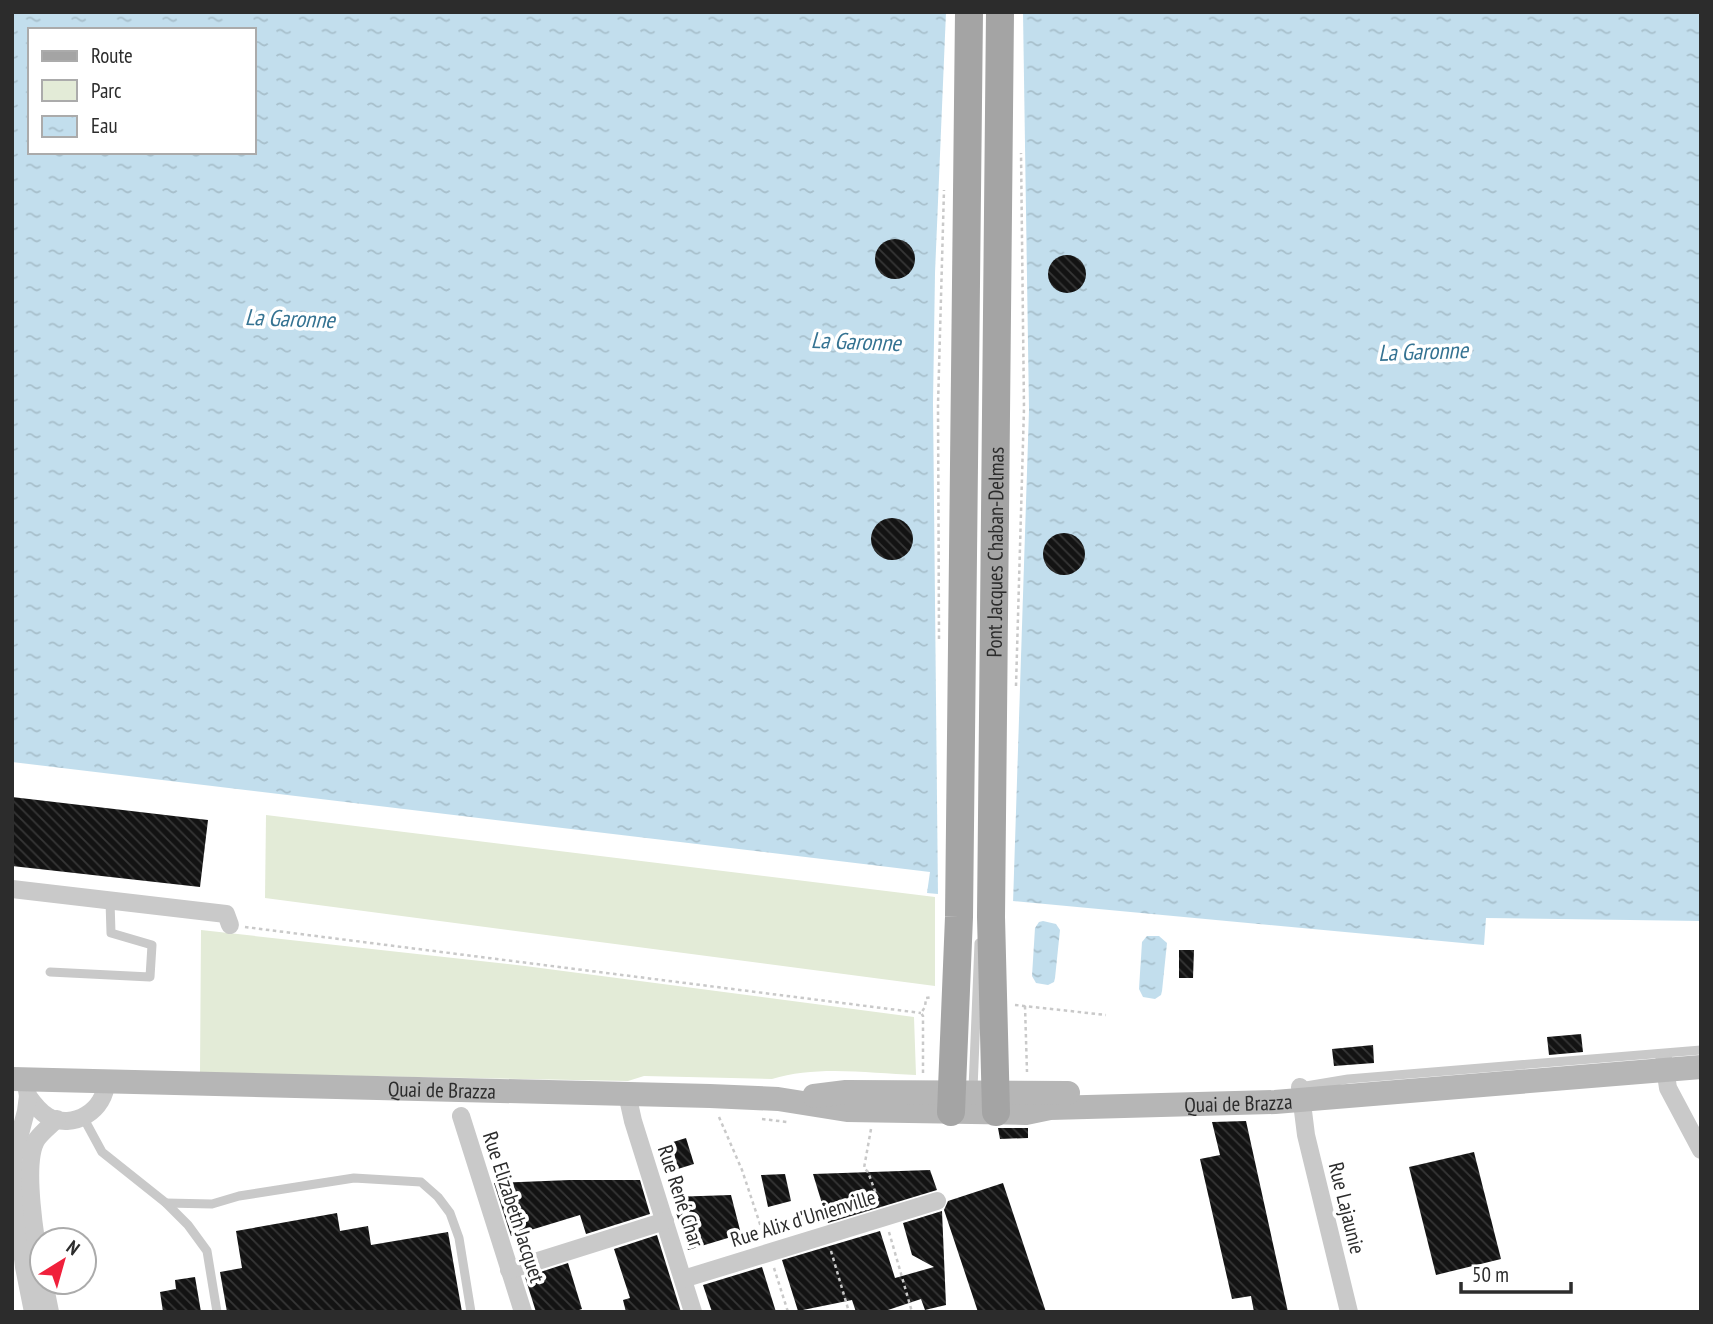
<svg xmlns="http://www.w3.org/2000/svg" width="1713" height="1324" viewBox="0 0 1713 1324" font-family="'PT Sans Narrow',sans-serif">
<defs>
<pattern id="water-ripples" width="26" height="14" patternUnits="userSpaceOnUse" patternTransform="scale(1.75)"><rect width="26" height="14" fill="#c2deed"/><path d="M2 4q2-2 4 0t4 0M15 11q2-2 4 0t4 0" fill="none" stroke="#a7bfcb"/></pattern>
<pattern id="building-back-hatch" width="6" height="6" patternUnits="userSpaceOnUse" patternTransform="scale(1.75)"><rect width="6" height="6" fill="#131313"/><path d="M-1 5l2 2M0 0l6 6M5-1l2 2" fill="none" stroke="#363636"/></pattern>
</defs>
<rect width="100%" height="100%" fill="#fff"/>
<g fill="#e3ebd7">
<polygon points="266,815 935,897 935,986 265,898"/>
<path d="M201 930 525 966 914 1017 916 1075C869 1073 816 1065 772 1079L644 1076 628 1081 200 1073Z"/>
</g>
<g fill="url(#water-ripples)" fill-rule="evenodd">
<path d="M12 12H1701V921L1486 918 1484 945 927 893 930 872 12 762ZM30 30H254V152H30Z"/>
<polygon points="1043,921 1056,924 1060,930 1055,978 1054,982 1048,985 1036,983 1032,976 1035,928 1039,922"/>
<polygon points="1147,936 1159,936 1167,943 1162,991 1161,995 1155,999 1143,997 1139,989 1142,942"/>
</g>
<polygon fill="#fff" points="946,12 1023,12 1029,410 1013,904 938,897 933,403 935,273"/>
<g fill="url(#building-back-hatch)">
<circle cx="895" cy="259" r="20"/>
<circle cx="1067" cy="274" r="19"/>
<circle cx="892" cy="539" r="21"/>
<circle cx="1064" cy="554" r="21"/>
<polygon points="12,797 208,820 200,887 12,866"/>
<polygon points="1179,950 1194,950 1193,978 1179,978"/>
<polygon points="1581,1034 1583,1052 1549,1055 1547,1037"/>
<polygon points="1373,1045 1374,1063 1334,1066 1332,1049"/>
<polygon points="1246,1121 1288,1312 1254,1312 1251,1296 1232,1299 1200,1159 1220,1155 1212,1122"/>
<polygon points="998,1128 1028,1128 1028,1138 1000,1139"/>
<polygon points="686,1138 694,1164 668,1172 660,1146"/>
<polygon points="1474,1152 1501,1259 1436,1275 1409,1167"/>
<polygon points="930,1170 937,1190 828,1223 813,1174"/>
<polygon points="785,1174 791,1201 768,1207 761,1175"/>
<polygon points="570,1180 640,1180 650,1214 586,1234 580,1215 511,1236 494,1183"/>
<polygon points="1003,1183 1046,1312 978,1312 944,1210 948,1201"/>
<polygon points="731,1195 741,1234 688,1250 671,1197"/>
<polygon points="942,1211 946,1305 925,1310 921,1299 882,1312 856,1312 852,1300 798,1311 782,1260 880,1231 895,1278 934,1267 912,1255 903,1223"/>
<polygon points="337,1213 340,1231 368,1226 371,1245 448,1232 462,1312 227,1312 220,1272 242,1268 236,1231"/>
<polygon points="657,1235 681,1312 626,1312 623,1300 630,1298 614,1249"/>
<polygon points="568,1263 582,1309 573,1312 536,1312 525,1277"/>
<polygon points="762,1267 776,1312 712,1312 703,1285"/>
<polygon points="195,1277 201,1312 163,1312 160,1292 176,1289 175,1280"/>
</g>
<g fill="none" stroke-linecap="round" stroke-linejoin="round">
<g stroke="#c9c9c9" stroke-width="2.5" stroke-dasharray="3.5 3.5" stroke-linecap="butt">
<polyline points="939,639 938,405 944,190"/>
<polyline points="1016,686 1024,408 1021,153"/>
<polyline points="245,927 921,1013"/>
<polyline points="1015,1005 1106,1015"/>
<polyline points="1025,1006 1027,1072"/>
<polyline points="923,1073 923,1016 921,1013 925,1007 926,998 933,997"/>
<polyline points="719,1117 742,1170 765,1239"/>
<polyline points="762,1119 787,1122"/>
<polyline points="871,1129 864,1168 868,1172 879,1202"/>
<polyline points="889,1232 912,1312"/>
<polyline points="831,1251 849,1312"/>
<polyline points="774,1268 788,1312"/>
</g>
<g stroke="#c9c9c9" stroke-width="9">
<polyline points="50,972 150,977 152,945 111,933 110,901"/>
<polyline points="1300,1087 1348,1079 1701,1050"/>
<polyline points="973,1089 979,943"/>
<polyline points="83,1117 102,1152 166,1203 188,1225 207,1251 217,1312"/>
<polyline points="166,1203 212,1204 239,1196 354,1178 421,1182 438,1197 450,1213 459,1238 471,1312"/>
</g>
<g stroke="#c9c9c9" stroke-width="18">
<polyline points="12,889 226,914 230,925"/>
<polyline points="1664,1061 1668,1088 1701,1150"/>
<polyline points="1300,1087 1306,1135 1349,1312"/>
<path d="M27 1090 28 1096C33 1103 39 1111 47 1116 73 1131 106 1110 106 1081"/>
<polyline points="627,1094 633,1121 693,1312"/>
<polyline points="28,1096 26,1111 13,1161 14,1186 24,1267 33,1312"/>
<polyline points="461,1116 523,1312"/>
<polyline points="509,1270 665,1221"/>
<path d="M42 1273C36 1245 22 1162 37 1139 42 1132 51 1125 57 1119"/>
<polyline points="683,1279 937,1201"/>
<polyline points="44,1282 50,1312"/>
</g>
<g stroke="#b6b6b6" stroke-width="24">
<path id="s1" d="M12 1079 710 1096 778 1099 847 1110 1026 1113 1050 1108 1275 1102 1701 1067"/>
<polyline points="814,1096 846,1092 1068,1093"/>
</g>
<g stroke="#a4a4a4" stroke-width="28">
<polyline points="951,1112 959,917 969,12"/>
<path id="s2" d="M996 1112 991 917 1000 12"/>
</g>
</g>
<g text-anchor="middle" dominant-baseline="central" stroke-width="7" stroke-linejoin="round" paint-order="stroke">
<g font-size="21" fill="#2c2c2c" stroke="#fff">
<text stroke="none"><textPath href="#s2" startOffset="560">Pont Jacques Chaban-Delmas</textPath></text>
<text stroke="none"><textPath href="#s1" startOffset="430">Quai de Brazza</textPath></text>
<text stroke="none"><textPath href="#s1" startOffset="1228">Quai de Brazza</textPath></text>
<text transform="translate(681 1196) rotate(72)">Rue René Char</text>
<text transform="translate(514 1207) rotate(72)">Rue Elizabeth Jacquet</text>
<text transform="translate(1347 1208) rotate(76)">Rue Lajaunie</text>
<text transform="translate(803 1218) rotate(-17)">Rue Alix d'Unienville</text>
</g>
<g font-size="23" font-style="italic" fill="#357392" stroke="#fff">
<text transform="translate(290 318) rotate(2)">La Garonne</text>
<text transform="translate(856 341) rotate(2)">La Garonne</text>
<text transform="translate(1423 351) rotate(-2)">La Garonne</text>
</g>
</g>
<rect width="1713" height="1324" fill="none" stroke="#2c2c2c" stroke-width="28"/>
<rect x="28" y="28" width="228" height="126" fill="#ffffff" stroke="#ababab" stroke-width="2"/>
<rect x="42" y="51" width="35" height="10" fill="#a4a4a4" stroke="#ababab" stroke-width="2"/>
<text x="91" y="63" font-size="21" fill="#2c2c2c">Route</text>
<rect x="42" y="80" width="35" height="21" fill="#e3ebd7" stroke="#ababab" stroke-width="2"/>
<text x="91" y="98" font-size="21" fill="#2c2c2c">Parc</text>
<rect x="42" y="116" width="35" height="21" fill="url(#water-ripples)" stroke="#ababab" stroke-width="2"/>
<text x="91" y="133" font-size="21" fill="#2c2c2c">Eau</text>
<g transform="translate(63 1261) rotate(37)"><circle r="33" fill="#ffffff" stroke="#ababab" stroke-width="2"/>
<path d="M0-5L12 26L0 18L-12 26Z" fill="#f0203b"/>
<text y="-10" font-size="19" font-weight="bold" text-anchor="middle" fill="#2c2c2c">N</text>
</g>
<path d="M1461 1282v10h110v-10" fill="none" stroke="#2c2c2c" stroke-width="3.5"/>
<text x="1472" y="1282" font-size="21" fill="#2c2c2c" stroke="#ffffff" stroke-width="5" paint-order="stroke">50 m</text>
</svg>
